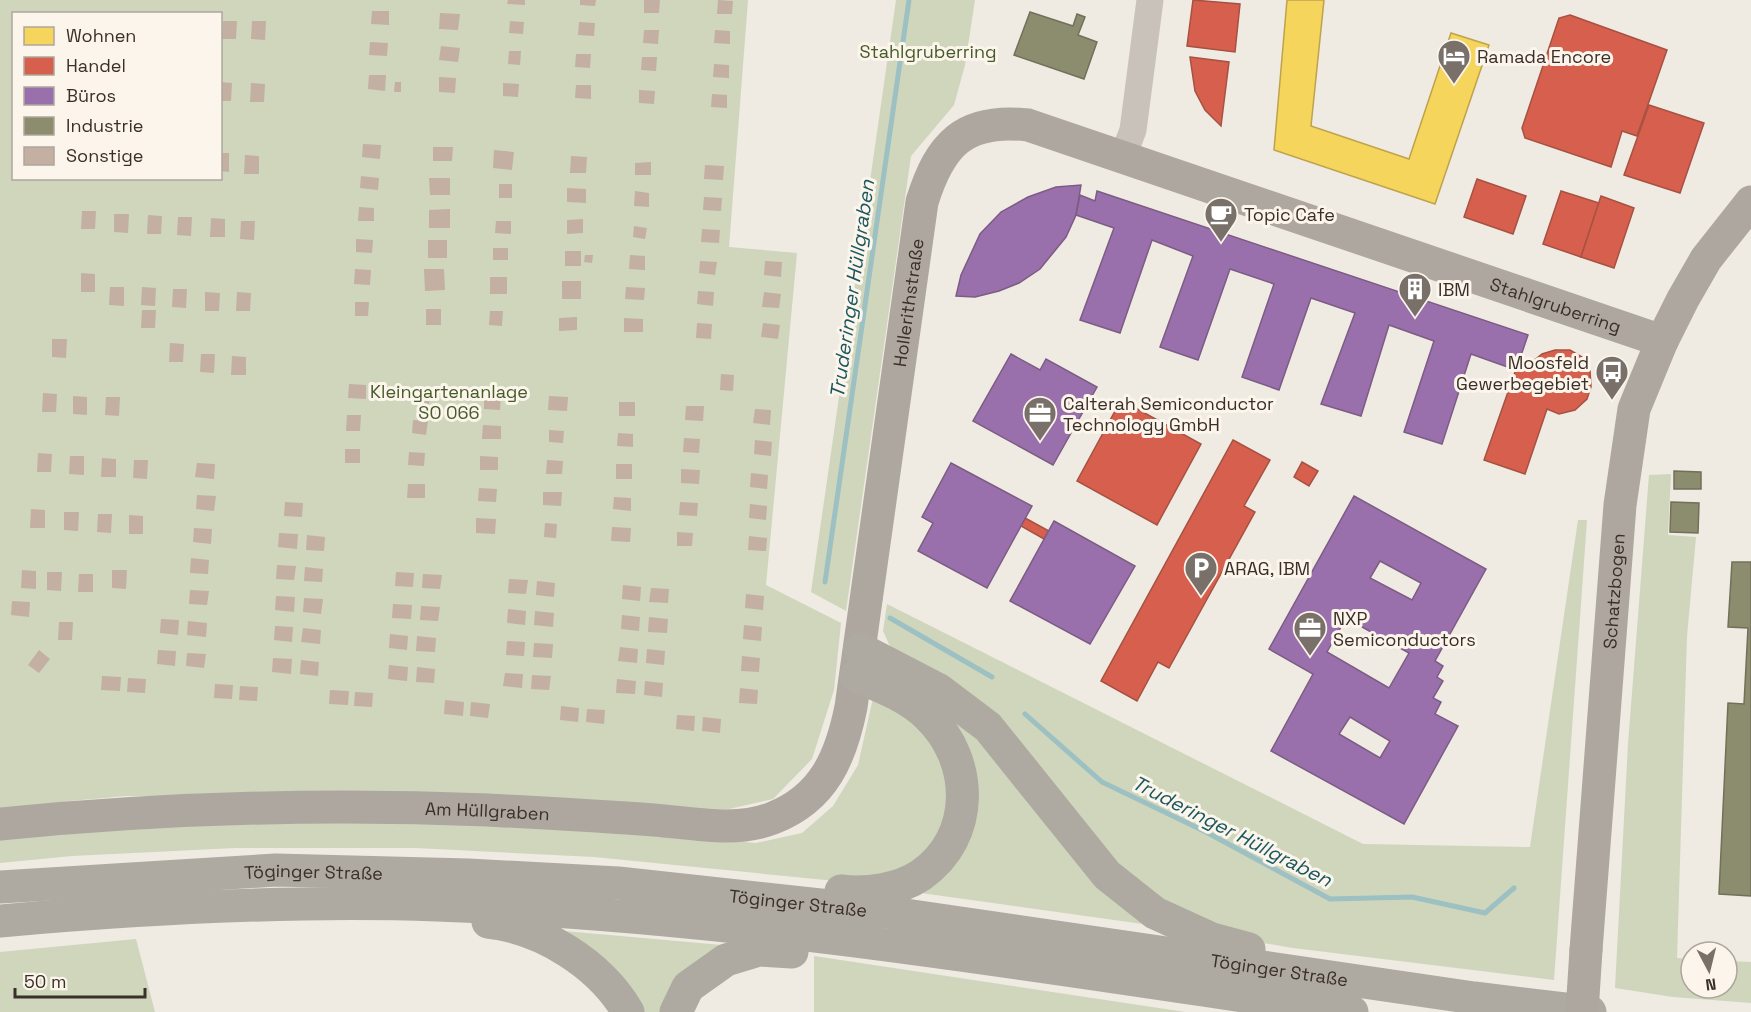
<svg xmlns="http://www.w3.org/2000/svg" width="1751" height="1012" viewBox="0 0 1751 1012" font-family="'Space Grotesk',sans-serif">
<rect width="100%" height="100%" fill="#efeae2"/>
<g fill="#cfd6bc" fill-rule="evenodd">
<path d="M0 0H748L729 247 797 253 766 585 841 623 834 690 812 759 773 799 716 812 407 796H126L70 801 0 812ZM14 14H220V178H14Z"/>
<polygon points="896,0 975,0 965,65 954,105 911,156 846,611 811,592"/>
<polygon points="1671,474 1668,535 1696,537 1687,636 1677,958 1691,959 1691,988 1727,988 1727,961 1751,962 1751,1003 1673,997 1615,988 1628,744 1649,475"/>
<polygon points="1578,520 1587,520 1554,980 1293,948 1235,938 1171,908 1121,869 894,655 883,631 887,604 1363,844 1530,847"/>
<polygon points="889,675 973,729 1157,926 914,892 973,792"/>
<polygon points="873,698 900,706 947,755 952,815 918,865 856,883 594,857 416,848 235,848 72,856 0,863 0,834 210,819 517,823 756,843 802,833 833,806 858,765"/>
<polygon points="553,930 733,946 669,1012 641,1012"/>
<polygon points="136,939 155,1012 0,1012 0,952"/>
<polygon points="814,956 1185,1012 814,1012"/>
</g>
<polygon fill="#f6d55c" stroke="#bea34d" stroke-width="1.5" points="1287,0 1324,0 1311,126 1409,159 1451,33 1489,45 1435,204 1274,150"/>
<g fill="#d6604d" stroke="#a75142" stroke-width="1.5">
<polygon points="1193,0 1240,4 1235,52 1187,46"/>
<polygon points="1570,15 1667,50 1637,136 1622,131 1611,167 1525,138 1522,128 1559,18"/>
<polygon points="1190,57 1229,62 1221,126 1205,110 1195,91"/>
<polygon points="1649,105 1704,123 1680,193 1624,175"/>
<polygon points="1477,179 1526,196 1513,234 1464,217"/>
<polygon points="1561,191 1599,203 1581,257 1543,244"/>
<polygon points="1601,196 1634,208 1614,268 1581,257"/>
<polygon points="1555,350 1570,350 1582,357 1590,371 1591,387 1587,399 1575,410 1559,414 1547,409 1525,474 1484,460 1520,358 1532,362 1542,354"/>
<polygon points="1121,400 1201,444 1157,525 1077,481"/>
<polygon points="1233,440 1270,460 1244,506 1255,512 1169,668 1158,662 1137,701 1101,681"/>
<polygon points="1302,462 1318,471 1309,486 1294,477"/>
<polygon points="1025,518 1049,531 1044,539 1021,526"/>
</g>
<g fill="#9970ab" stroke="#7c5c84" stroke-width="1.5" fill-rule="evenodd">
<polygon points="1081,185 1076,215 1066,237 1040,269 1019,283 999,291 975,297 956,296 961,275 980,234 1001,212 1028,197 1056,187"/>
<polygon points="1097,191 1528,335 1516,370 1471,354 1442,444 1404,432 1434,341 1389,325 1361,416 1321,404 1355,313 1311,298 1279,390 1242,377 1274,284 1230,269 1198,360 1160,347 1193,256 1152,240 1120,333 1080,320 1114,228 1076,215 1080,195 1095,201"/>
<polygon points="1011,354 1040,370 1046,359 1097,387 1053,465 973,421"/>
<polygon points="951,463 1032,506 987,588 918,551 933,523 922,517"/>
<path d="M1354 496 1486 569 1435 661 1443 666 1437 677 1443 681 1433 698 1441 702 1435 714 1458 726 1404 824 1271 751 1313 674 1269 649ZM1380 561 1421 583 1412 600 1370 578ZM1346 618 1409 653 1389 688 1327 652ZM1350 717 1390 741 1380 758 1339 734Z"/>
<polygon points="1054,521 1135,566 1090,644 1010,601"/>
</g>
<g fill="#8c8c6e" stroke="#737059" stroke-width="1.5">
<polygon points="1030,12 1073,26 1077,14 1085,17 1078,35 1097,42 1084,79 1014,55"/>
<polygon points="1674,471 1701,472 1701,489 1674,489"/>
<polygon points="1671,502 1699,503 1698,533 1670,532"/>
<polygon points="1732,562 1751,562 1751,896 1719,894 1728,703 1744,704 1748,628 1728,627"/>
</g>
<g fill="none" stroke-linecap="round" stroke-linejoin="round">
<g stroke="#9dc0c2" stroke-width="5">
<polyline points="825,582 909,0"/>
<polyline points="890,618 992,677"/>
<polyline points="1025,714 1102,782 1206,832 1330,899 1412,897 1485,913 1514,888"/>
</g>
</g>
<g fill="#c4afa3">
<polygon points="508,0 525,0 525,5 507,4"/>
<polygon points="580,0 596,0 595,6 580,5"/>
<polygon points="644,0 660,0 659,13 644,13"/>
<polygon points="718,0 733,1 732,14 717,14"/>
<polygon points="372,11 389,11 389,25 371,24"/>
<polygon points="440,13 460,14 458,30 439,29"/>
<polygon points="223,21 237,21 236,39 222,39"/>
<polygon points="252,21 266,21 265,40 251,39"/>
<polygon points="510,21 524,22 523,34 509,33"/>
<polygon points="579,22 595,23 594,36 578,35"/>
<polygon points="644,30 659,30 658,44 643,43"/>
<polygon points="715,30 730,31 730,44 714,43"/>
<polygon points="370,42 388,43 387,56 369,55"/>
<polygon points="441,46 460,48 458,62 439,60"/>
<polygon points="509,51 521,51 520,65 508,64"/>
<polygon points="576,54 591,54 590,68 575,67"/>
<polygon points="642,57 657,57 656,71 641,70"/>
<polygon points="714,64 729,65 729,78 713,77"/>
<polygon points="369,75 386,75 385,91 368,89"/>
<polygon points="439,77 456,78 455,93 439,92"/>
<polygon points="220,82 232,83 231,101 220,101"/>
<polygon points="395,82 401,82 401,92 394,92"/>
<polygon points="251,83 265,84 264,102 250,102"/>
<polygon points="503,83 519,84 518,97 503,96"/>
<polygon points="576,85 591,85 591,99 575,98"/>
<polygon points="639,90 655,91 654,104 639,103"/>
<polygon points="712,94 727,95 727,108 711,107"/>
<polygon points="363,144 381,145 380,159 362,157"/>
<polygon points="433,147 453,147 452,161 433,161"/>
<polygon points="494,150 514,152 512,170 493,168"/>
<polygon points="220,153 229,153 229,172 220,171"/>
<polygon points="245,155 259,156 259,174 244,174"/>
<polygon points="571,156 587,157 586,173 570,173"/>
<polygon points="651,162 651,175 635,175 635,163"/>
<polygon points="705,165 724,166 723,180 704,179"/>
<polygon points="361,176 379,178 378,190 360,188"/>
<polygon points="429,178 450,178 450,195 430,195"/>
<rect x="499" y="184" width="13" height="14"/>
<polygon points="567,188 586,189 586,203 567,202"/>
<polygon points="635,191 649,193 649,207 634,206"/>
<polygon points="704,197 722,198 721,211 703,210"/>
<polygon points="359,207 374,208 374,221 358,221"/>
<polygon points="450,209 450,228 429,228 429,210"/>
<polygon points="82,211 96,211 95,229 81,229"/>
<polygon points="114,214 129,214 128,233 114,232"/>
<polygon points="148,215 162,216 161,234 147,234"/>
<polygon points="178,217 192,217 191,236 177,235"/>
<polygon points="211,218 225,219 225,237 210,237"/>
<polygon points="583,219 583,233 567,234 567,220"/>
<polygon points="241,221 255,221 254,240 240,239"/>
<polygon points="496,221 511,221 511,234 495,233"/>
<polygon points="634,226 647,228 645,239 633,237"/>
<polygon points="702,229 720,230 719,243 701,242"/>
<polygon points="356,239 373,240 372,253 356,252"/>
<rect x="428" y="240" width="19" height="18"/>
<rect x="493" y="248" width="15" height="12"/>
<rect x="565" y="251" width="16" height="15"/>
<polygon points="585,255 593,255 592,263 584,262"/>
<polygon points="630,255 645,256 645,270 629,269"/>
<polygon points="700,261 717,262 715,275 699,273"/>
<polygon points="765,261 782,262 781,277 764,275"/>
<polygon points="355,269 371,270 370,285 354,284"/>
<polygon points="424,269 444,269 445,290 425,291"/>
<polygon points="81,273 95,274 95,292 81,292"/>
<rect x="490" y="277" width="17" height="17"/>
<rect x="562" y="281" width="19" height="18"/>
<polygon points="110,287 124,287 124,306 109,305"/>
<polygon points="142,287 156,288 155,306 141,305"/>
<polygon points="626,287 645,288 644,300 625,299"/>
<polygon points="173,289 187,289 186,308 172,307"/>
<polygon points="698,291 714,292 713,306 697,304"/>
<polygon points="205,292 220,293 219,311 205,311"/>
<polygon points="237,292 251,293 250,311 236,311"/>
<polygon points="764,292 781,294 779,308 762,307"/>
<polygon points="355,302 369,302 368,316 355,316"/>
<rect x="426" y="309" width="15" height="16"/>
<polygon points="142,310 156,310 155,328 141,328"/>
<polygon points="490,311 503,311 502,326 489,325"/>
<polygon points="577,317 577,330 559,331 559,318"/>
<polygon points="624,318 643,319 643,332 624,332"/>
<polygon points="697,323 712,324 711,339 696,338"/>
<polygon points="763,323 780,325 778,339 761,337"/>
<polygon points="52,339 67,339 66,358 52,357"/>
<polygon points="170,343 184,344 183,362 169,362"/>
<polygon points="201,354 215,354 214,373 200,372"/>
<polygon points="232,356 246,357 246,375 231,375"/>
<polygon points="721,374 734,375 733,391 720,390"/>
<polygon points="349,384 366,385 366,399 348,398"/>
<polygon points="413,388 430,389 429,404 412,403"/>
<polygon points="43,393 57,394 56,412 42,412"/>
<polygon points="484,393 501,394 500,410 484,409"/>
<polygon points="73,396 87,397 87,415 73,414"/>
<polygon points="549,396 568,397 567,411 548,410"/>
<polygon points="106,397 120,397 119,416 105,415"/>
<rect x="619" y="402" width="16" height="14"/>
<polygon points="686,406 704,406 703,421 685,420"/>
<polygon points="755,409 771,410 770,425 753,423"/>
<polygon points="347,415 361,415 360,431 346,431"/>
<polygon points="413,420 428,421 426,435 412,433"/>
<polygon points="483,425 501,426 501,439 482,439"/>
<polygon points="549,430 564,431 563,443 549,442"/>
<polygon points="618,433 633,434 633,447 617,446"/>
<polygon points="684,438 700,439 699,453 683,452"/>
<polygon points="755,440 772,442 771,456 754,454"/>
<rect x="345" y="449" width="15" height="14"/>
<polygon points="409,452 425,453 424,466 408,465"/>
<polygon points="38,453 52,454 51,472 37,472"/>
<polygon points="70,456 84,456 84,475 69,474"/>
<polygon points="480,456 498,457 498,470 480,470"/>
<polygon points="102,458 116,459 116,477 101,477"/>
<polygon points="134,460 148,460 147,479 133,478"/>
<polygon points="547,460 563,461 562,474 546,474"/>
<polygon points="197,463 215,464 214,479 195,477"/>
<rect x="616" y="464" width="16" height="15"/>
<polygon points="681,469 700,470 699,484 681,483"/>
<polygon points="751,473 768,475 767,489 750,487"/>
<polygon points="408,484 425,484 425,498 407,498"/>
<polygon points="479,488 497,489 496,502 478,501"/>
<polygon points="543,492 562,492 561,506 543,505"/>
<polygon points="197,495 216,496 214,511 196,509"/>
<polygon points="614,497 631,498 631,511 613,509"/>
<polygon points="285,502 303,503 302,517 284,516"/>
<polygon points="680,502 698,503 697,516 679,515"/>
<polygon points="750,504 767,506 766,520 749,518"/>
<polygon points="31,509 45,510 45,528 30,528"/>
<polygon points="64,512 79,512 78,531 64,530"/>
<polygon points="98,514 112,514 111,533 97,532"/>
<polygon points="129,515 143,516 143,534 129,534"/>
<polygon points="476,518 496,519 495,534 476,533"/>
<polygon points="545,523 557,524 556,538 544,537"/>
<polygon points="612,527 631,528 630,542 611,541"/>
<polygon points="194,528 212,529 211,544 193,542"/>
<polygon points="677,532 693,533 692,546 677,546"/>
<polygon points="279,533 298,534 297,549 278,547"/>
<polygon points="307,535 325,537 324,551 306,550"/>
<polygon points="749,536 767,538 766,551 748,550"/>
<polygon points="191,558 209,560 208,574 190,573"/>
<polygon points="277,565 296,566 294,580 276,579"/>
<polygon points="305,567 323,569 322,582 304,581"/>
<polygon points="22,570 36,571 36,589 21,588"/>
<polygon points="112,570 127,570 126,589 112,588"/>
<polygon points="47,572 62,572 61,591 47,590"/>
<polygon points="396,572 414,573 413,587 395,586"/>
<polygon points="79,574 93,574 93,592 78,592"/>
<polygon points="423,574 442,575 440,589 422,588"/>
<polygon points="509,579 528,580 526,594 508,593"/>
<polygon points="537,581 555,583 554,597 536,595"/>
<polygon points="623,585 641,587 640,601 622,599"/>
<polygon points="651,588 669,589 668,603 649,602"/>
<polygon points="190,590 209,591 207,605 189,604"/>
<polygon points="746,594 764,596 763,610 745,608"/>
<polygon points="276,596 295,597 294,612 275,610"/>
<polygon points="304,598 323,599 321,614 303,612"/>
<polygon points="12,601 30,602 29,617 11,615"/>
<polygon points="393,604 412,605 411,619 392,618"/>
<polygon points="421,606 440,607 438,621 420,620"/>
<polygon points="508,609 526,611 525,625 507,623"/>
<polygon points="535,611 554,613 553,627 534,625"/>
<polygon points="622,615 640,617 639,631 621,629"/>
<polygon points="649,617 668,619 667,633 648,632"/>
<polygon points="161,619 179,620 178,635 160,633"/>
<polygon points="188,621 207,623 206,637 187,635"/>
<polygon points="59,622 73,622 72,640 58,640"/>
<polygon points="744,625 762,627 761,641 743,639"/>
<polygon points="275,626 293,627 292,642 274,640"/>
<polygon points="303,628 321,630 320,644 301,642"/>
<polygon points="390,634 408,636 407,650 389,648"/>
<polygon points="417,636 436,638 435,652 416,651"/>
<polygon points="507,641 525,642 524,656 506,655"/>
<polygon points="534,643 553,644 552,658 533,657"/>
<polygon points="620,647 638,649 637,663 618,661"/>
<polygon points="647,649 665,651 664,665 646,663"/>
<polygon points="39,650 50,659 39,673 28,665"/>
<polygon points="158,650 176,651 175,666 157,664"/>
<polygon points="187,653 206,654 204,668 186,666"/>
<polygon points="742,656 760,658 759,672 741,671"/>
<polygon points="273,658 292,659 291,674 272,672"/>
<polygon points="301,660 319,662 318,676 300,674"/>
<polygon points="389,665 408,667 407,681 388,679"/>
<polygon points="417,667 435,669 434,683 416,682"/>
<polygon points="505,673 523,674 522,688 503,686"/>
<polygon points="532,675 551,676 549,690 531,689"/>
<polygon points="102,676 121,677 120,691 101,690"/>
<polygon points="128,678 146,679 145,693 127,692"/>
<polygon points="617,679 636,681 635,694 616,693"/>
<polygon points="645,681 663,683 662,697 644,695"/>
<polygon points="215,684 233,685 232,699 214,698"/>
<polygon points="240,686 258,687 257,701 239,700"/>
<polygon points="740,688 758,690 757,704 739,703"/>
<polygon points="330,690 349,691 348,705 329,704"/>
<polygon points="355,692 373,693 372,707 354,706"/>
<polygon points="445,700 464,702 463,716 444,714"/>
<polygon points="471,702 490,704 488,718 470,716"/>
<polygon points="561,706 579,708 578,722 560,720"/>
<polygon points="587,709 605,710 604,724 586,722"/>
<polygon points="677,715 695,716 694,731 676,729"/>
<polygon points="703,717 721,719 720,733 702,731"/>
</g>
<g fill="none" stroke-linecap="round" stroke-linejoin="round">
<polyline stroke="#c9c2bb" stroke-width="27" points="1123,156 1133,130 1150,0"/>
<g stroke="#aea7a0" stroke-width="33">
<path id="s1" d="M0 824C163 808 324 803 488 810 543 813 599 816 654 820 692 823 736 833 773 818 824 798 841 757 851 707L922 202C940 144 964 118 1028 125L1662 341"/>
<path id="s2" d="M1586 950 1620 505 1634 409 1662 341 1683 299 1706 259 1751 202"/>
</g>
<g stroke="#aea9a1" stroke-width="33">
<polyline points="860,649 939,690 988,727 1107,875 1155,913 1212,939 1249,949"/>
<path id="s3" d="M0 887 276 870 468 875 618 883 885 912 1474 998 1590 1012"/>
<path d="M841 891C866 894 899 890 921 875 976 837 974 760 928 716 909 697 880 686 856 676"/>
<path d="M0 921C145 908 291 900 437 905 744 916 1048 968 1352 1012"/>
<path d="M488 922C542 928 600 964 628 1012"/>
<polyline points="676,1012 688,987 726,960 759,950 792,952"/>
</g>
<polyline stroke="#aea7a0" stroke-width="33" points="1582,1012 1586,950"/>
</g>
<defs>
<g id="hotel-pin" transform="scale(1.725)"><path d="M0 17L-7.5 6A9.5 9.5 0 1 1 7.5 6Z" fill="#79706a" stroke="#fbf5eb"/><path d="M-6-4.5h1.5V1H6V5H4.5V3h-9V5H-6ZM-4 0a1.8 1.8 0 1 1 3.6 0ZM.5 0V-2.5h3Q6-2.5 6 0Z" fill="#fff"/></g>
<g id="cafe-pin" transform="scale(1.725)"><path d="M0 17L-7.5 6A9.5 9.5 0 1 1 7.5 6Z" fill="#79706a" stroke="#fbf5eb"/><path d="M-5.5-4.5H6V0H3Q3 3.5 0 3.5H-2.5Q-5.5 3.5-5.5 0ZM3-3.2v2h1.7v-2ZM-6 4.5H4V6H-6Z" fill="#fff"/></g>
<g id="building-pin" transform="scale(1.725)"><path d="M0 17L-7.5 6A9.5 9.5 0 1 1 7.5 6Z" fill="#79706a" stroke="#fbf5eb"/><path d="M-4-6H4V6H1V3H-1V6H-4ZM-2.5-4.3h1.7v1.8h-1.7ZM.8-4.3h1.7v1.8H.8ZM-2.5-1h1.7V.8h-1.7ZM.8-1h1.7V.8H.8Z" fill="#fff"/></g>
<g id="bus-pin" transform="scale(1.725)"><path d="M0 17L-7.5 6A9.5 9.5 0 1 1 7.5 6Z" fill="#79706a" stroke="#fbf5eb"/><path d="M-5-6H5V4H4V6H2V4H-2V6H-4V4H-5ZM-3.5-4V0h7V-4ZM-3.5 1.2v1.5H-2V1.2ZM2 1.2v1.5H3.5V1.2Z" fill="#fff"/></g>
<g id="office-pin" transform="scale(1.725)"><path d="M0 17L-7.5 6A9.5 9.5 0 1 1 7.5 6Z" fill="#79706a" stroke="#fbf5eb"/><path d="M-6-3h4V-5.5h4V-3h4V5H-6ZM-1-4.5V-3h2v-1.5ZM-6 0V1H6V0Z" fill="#fff"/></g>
<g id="parking-pin" transform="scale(1.725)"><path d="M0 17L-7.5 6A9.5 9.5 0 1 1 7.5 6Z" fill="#79706a" stroke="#fbf5eb"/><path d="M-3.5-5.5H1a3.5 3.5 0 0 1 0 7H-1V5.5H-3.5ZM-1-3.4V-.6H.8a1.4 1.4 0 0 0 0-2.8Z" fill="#fff"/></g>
</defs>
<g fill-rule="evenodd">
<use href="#hotel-pin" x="1454" y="56"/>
<use href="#cafe-pin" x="1221" y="214"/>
<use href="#building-pin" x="1415" y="289"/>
<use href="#bus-pin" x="1612" y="372"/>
<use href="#office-pin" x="1040" y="413"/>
<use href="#parking-pin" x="1201" y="568"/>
<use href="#office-pin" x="1310" y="628"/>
</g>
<g text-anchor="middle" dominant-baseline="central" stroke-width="6" stroke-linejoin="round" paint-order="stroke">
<g font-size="18" fill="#465b2a" stroke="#fbf5eb">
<text x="928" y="51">Stahlgruberring</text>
<text x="449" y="391">Kleingartenanlage<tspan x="449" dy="21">SO 066</tspan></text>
</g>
<g font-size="18" fill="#3a2f29" stroke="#fbf5eb" text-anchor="start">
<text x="1477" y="56">Ramada Encore</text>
<text x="1244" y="214">Topic Cafe</text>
<text x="1438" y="289">IBM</text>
<text x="1589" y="362" text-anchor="end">Moosfeld<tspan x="1589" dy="21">Gewerbegebiet</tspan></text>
<text x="1063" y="403">Calterah Semiconductor<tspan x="1063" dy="21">Technology GmbH</tspan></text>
<text x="1224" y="568">ARAG, IBM</text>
<text x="1333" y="618">NXP<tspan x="1333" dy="21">Semiconductors</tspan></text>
</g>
<g font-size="18" fill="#3a2f29" stroke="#fbf5eb">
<text stroke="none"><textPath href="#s1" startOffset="1326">Hollerithstraße</textPath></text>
<text stroke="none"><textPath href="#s1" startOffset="2132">Stahlgruberring</textPath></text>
<text stroke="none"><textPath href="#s2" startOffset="360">Schatzbogen</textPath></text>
<text stroke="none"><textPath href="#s1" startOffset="488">Am Hüllgraben</textPath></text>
<text stroke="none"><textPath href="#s3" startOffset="314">Töginger Straße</textPath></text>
<text stroke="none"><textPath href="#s3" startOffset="800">Töginger Straße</textPath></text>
<text stroke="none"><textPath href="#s3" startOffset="1286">Töginger Straße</textPath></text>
</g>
<g font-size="20" font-style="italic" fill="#1a575f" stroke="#fbf5eb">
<text transform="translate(852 289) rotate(-82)">Truderinger Hüllgraben</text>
<text transform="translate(1232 831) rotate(27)">Truderinger Hüllgraben</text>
</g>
</g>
<rect x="12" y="12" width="210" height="168" fill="#fbf5eb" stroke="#aea69d" stroke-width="1.5"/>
<rect x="24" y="27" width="30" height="18" fill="#f6d55c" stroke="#aea69d" stroke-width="1.5"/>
<text x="66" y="42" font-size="18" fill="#3a2f29">Wohnen</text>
<rect x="24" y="57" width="30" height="18" fill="#d6604d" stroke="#aea69d" stroke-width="1.5"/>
<text x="66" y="72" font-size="18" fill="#3a2f29">Handel</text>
<rect x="24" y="87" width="30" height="18" fill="#9970ab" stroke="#aea69d" stroke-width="1.5"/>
<text x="66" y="102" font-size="18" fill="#3a2f29">Büros</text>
<rect x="24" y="117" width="30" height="18" fill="#8c8c6e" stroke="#aea69d" stroke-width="1.5"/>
<text x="66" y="132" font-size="18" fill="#3a2f29">Industrie</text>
<rect x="24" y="147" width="30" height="18" fill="#c4afa3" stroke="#aea69d" stroke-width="1.5"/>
<text x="66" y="162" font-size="18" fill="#3a2f29">Sonstige</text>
<g transform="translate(1709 970) rotate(173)"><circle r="28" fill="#fbf5eb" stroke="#aea69d" stroke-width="1.5"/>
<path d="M0-4.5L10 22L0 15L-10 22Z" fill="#79706a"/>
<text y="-9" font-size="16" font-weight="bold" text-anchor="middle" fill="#3a2f29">N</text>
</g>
<path d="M15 988v9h130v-9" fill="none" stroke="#3a2f29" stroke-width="3"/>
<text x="24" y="988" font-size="18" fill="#3a2f29" stroke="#fbf5eb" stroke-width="4.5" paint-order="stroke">50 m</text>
</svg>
